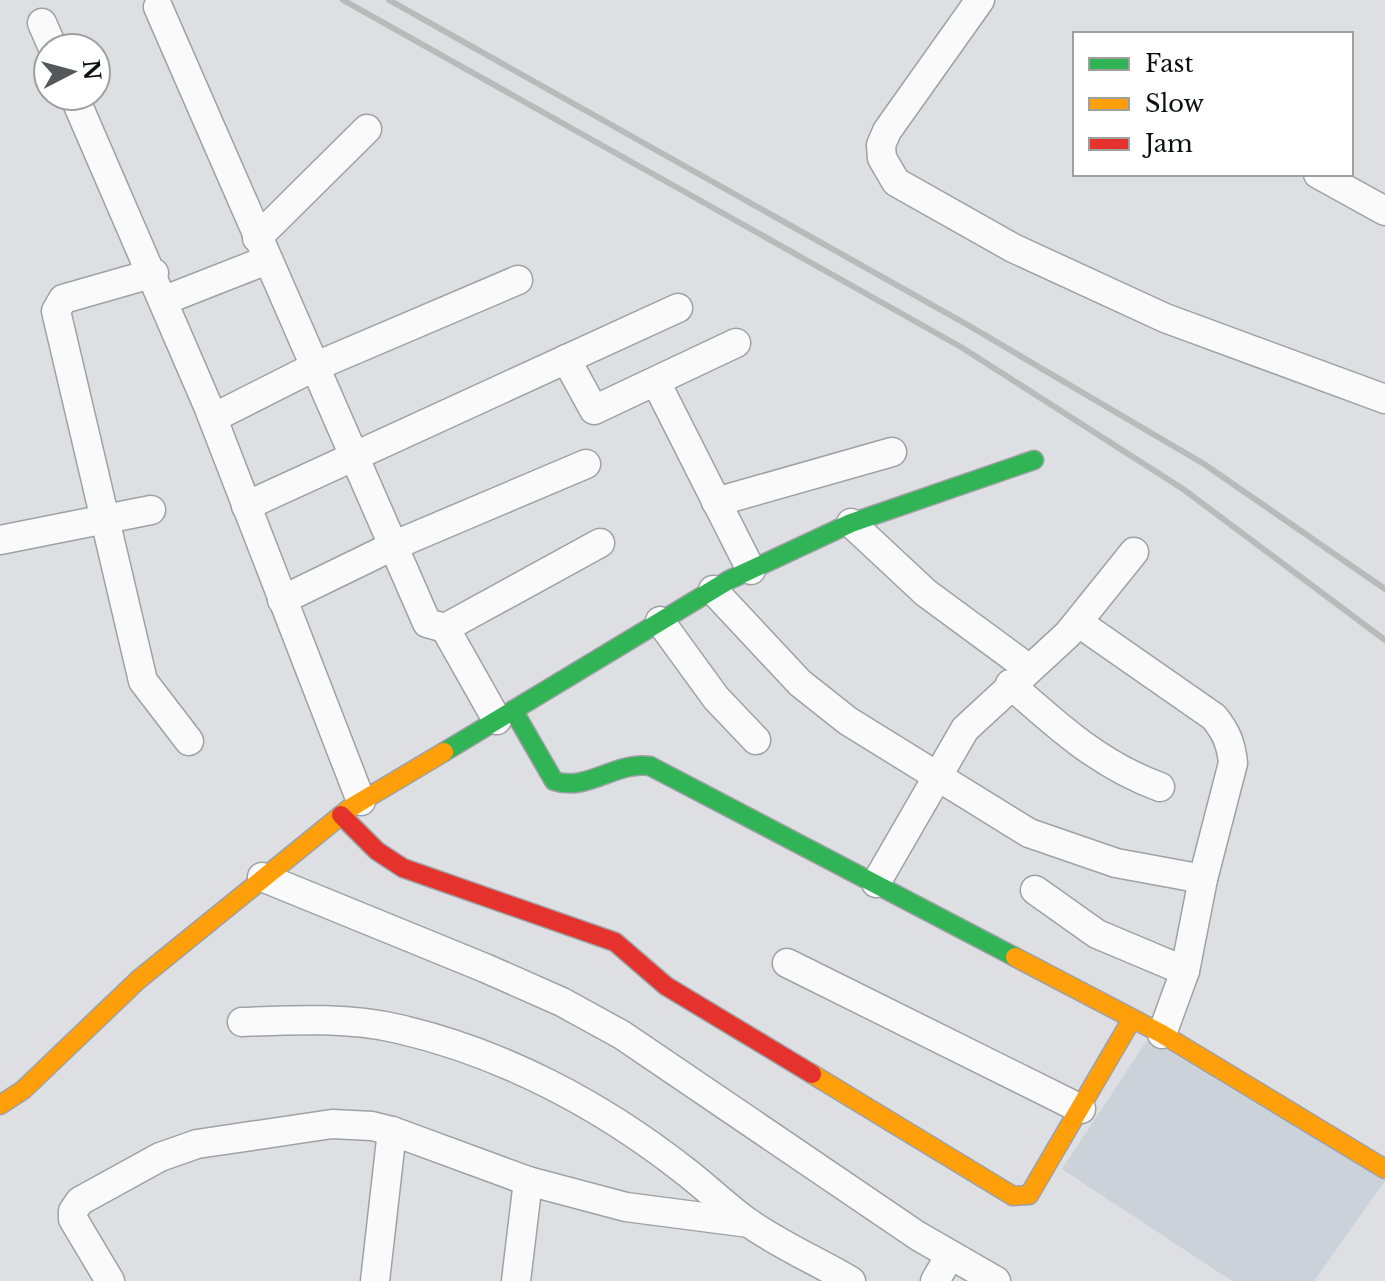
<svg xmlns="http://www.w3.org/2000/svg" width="1385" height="1281" viewBox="0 0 1385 1281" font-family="'Libre Baskerville',serif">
<rect width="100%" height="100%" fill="#dddfe2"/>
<polygon fill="#cbd2da" points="1148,1039 1385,1181 1314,1281 1232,1281 1062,1169"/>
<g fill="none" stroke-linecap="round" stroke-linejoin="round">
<g stroke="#9fa1a4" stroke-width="31">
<g id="street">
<polyline points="980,0 887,131 881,145 882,158 896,182 1013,248 1165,318 1385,399"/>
<polyline points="158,7 427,623 445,628 497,720"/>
<polyline points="42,23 53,48"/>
<polyline points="74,96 208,406 361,801"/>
<polyline points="1318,174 1385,211"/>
<polyline points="257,238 367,129"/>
<polyline points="154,273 63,299 56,311 143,681 189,741"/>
<polyline points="165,300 267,260"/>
<polyline points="566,359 594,410 736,343"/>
<polyline points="656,382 751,570"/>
<polyline points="213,418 314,367 518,280"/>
<polyline points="716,502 892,452"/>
<polyline points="246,506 678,308"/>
<polyline points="851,523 926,593 1028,668"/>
<polyline points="0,540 151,510"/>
<polyline points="713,590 800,683 848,721 1029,833 1116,863 1203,879"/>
<polyline points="282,600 395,545 586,464"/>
<polyline points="660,621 716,698 756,740"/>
<path d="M1079 623 1214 717C1226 732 1231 743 1233 763L1203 879 1185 971 1162 1034"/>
<polyline points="445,628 600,543"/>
<path d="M1010 684C1057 726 1100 765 1160 787"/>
<polyline points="262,877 485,968 562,1002 622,1035 918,1236 996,1281"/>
<polyline points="876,883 965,729 1068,634 1134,552"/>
<polyline points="1035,890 1097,934 1185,971"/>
<polyline points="787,963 1081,1109"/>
<path d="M242 1022C294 1020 347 1017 399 1029 503 1053 601 1105 685 1171 706 1187 724 1205 746 1221 778 1244 817 1261 851 1281"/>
<polyline points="110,1281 73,1219 73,1211 80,1201 160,1157 197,1144 332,1124 372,1126 392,1131 528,1181 626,1207 749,1223"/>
<polyline points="375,1281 392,1131"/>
<polyline points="516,1281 528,1181"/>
<polyline points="935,1281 949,1257"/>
</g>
</g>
<g stroke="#9fa1a4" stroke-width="21">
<g id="fast">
<path d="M513 710 554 781C587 792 616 761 650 766L1015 957"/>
<polyline points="444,752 729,580 851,523 1034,460"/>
</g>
</g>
<g stroke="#9fa1a4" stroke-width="21">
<g id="slow">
<polyline points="1015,957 1162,1034 1385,1169"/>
<polyline points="812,1074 1013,1196 1029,1195 1132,1019"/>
<polyline points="0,1105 23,1090 138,980 350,808 444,752"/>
</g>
</g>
<g stroke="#9fa1a4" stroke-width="21">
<polyline id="jam" points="341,815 377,851 403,868 615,942 666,986 812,1074"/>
</g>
<use href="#street" stroke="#fafafb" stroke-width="28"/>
<use href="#fast" stroke="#30b455" stroke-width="18"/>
<use href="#slow" stroke="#ff9f0a" stroke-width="18"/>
<use href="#jam" stroke="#e5322d" stroke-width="18"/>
<g stroke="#bababb" stroke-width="6">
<polyline points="343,0 961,347 1183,489 1385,640"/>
<polyline points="389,0 966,324 1204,464 1385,589"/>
</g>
</g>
<rect x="1073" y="32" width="280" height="144" fill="#ffffff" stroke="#9e9f9f" stroke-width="2"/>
<rect x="1089" y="58" width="40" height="12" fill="#30b455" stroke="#9e9f9f" stroke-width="2"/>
<text x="1145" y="72" font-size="24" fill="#0c0e10">Fast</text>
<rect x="1089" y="98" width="40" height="12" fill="#ff9f0a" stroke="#9e9f9f" stroke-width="2"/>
<text x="1145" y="112" font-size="24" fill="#0c0e10">Slow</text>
<rect x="1089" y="138" width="40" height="12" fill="#e5322d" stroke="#9e9f9f" stroke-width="2"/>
<text x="1145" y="152" font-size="24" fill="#0c0e10">Jam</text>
<g transform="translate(72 72) rotate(84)"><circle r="38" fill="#ffffff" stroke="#9e9f9f" stroke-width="2"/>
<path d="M0-6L14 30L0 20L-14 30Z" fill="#55575a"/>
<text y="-12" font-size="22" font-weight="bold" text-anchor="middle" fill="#0c0e10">N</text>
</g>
</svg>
